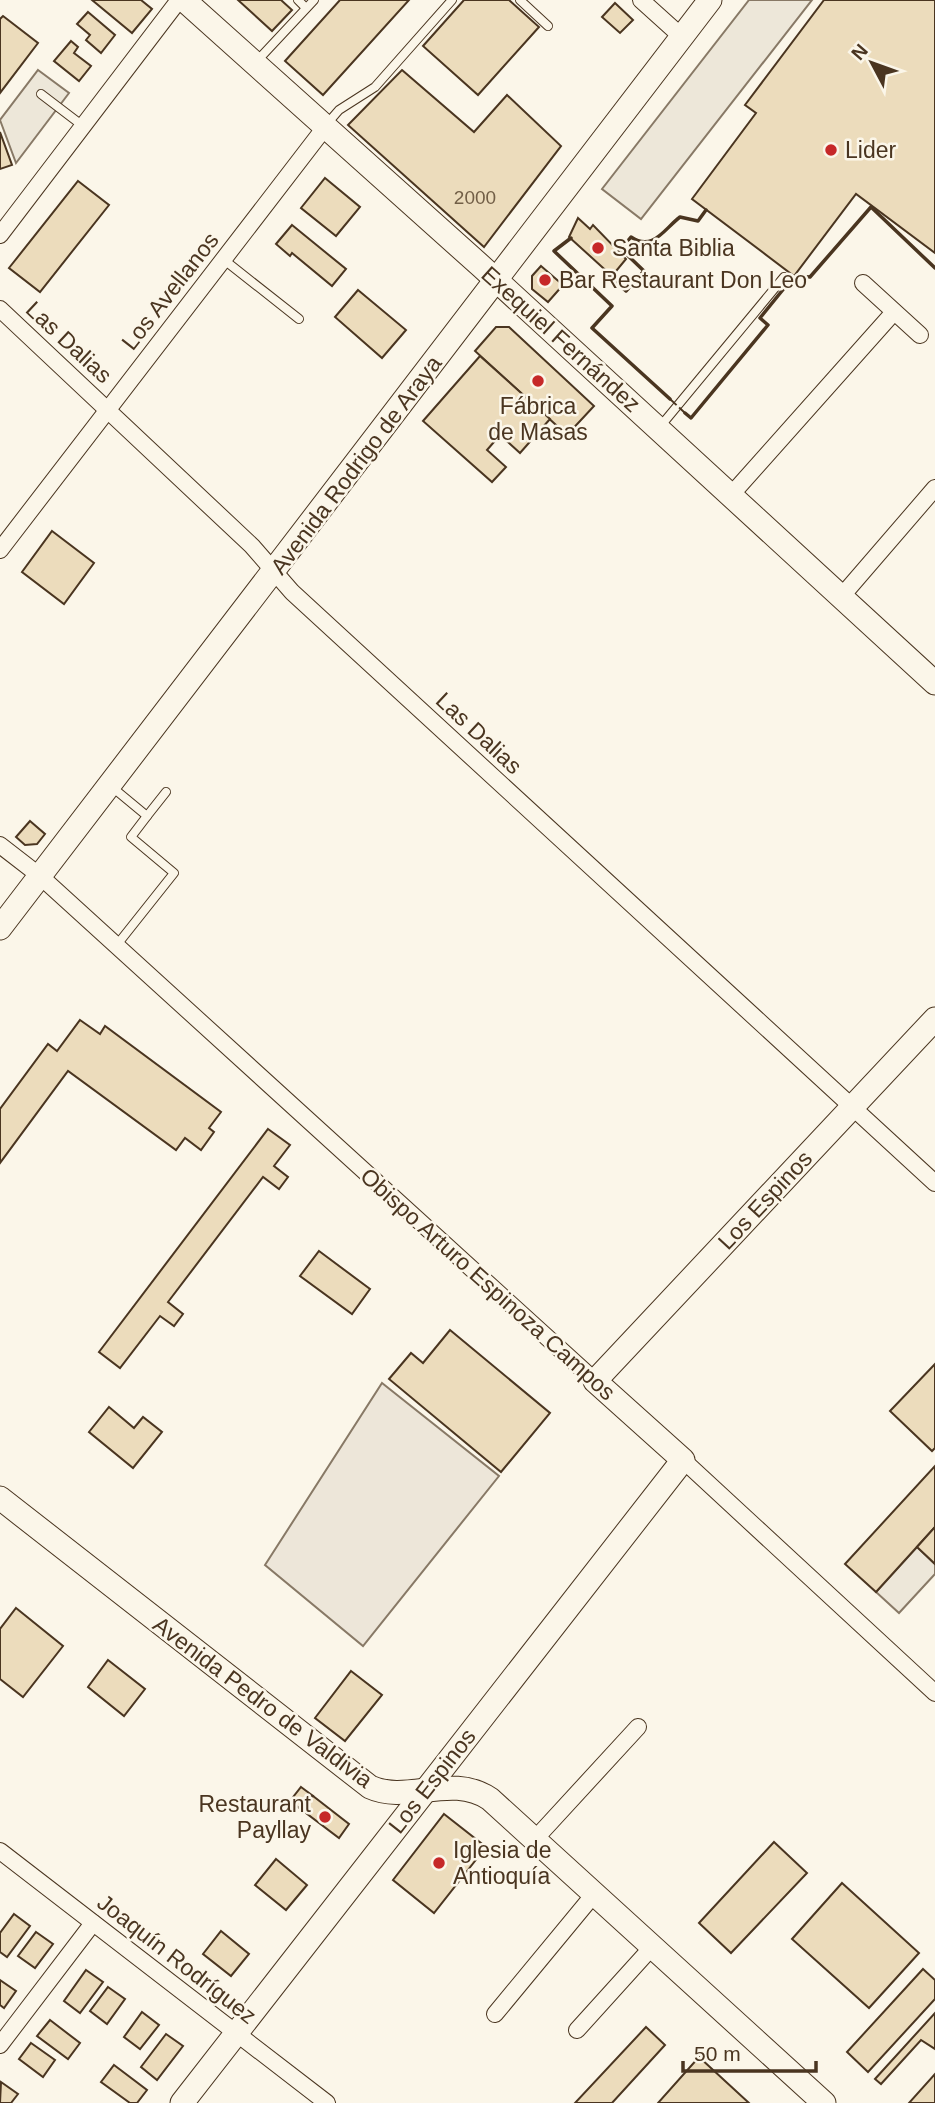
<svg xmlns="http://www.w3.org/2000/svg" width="935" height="2103" viewBox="0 0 935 2103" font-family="Arial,sans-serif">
<rect width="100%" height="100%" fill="#fbf6e9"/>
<polygon fill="#ede6d9" stroke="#887966" stroke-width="2" points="382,1383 499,1476 363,1646 265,1565"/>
<g fill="#ede7d9" stroke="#887966" stroke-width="2">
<polygon points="749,0 812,0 641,219 602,189"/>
<polygon points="38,70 69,93 16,163 0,120"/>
<polygon points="917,1547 935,1564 935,1574 899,1613 876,1592"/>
</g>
<g fill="#ecdcbc" stroke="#4a3520" stroke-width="2">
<polygon points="92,0 141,0 152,9 132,33"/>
<polygon points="238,0 281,0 292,10 272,31"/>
<polygon points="340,0 409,0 323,95 285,61"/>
<polygon points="464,0 509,0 539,27 478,95 423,46"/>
<polygon points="824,0 935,0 935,253 856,194 794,276 692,199 756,113 745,105"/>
<polygon points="615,3 633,20 620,33 602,17"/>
<polygon points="88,12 115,35 101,53 86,40 90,35 77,24"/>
<polygon points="3,16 38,43 0,93 0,19"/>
<polygon points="71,41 78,47 74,53 91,66 79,81 54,61"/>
<polygon points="402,70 474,132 507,95 561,146 484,247 348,125"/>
<polygon points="0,132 12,165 0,169"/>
<polygon points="325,178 360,207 336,236 301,208"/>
<polygon points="78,181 109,205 40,292 9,268"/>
<polygon points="578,218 590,229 593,225 626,259 612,276 569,237"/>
<polygon points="292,225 346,269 332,286 292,253 290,256 276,244"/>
<polygon points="541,266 563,285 548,302 532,289 532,276"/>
<polygon points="358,290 406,330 382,358 335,317"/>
<polygon points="496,327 509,327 594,406 567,435 475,351"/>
<polygon points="480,356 550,419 520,453 500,435 487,450 506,467 492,482 423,421"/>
<polygon points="52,531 94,563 64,604 22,572"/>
<polygon points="30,821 45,834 37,844 25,845 16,837"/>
<polygon points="80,1020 100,1034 105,1026 221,1112 209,1128 214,1132 201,1150 185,1138 176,1150 68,1071 0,1163 0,1109 48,1044 57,1051"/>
<polygon points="268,1129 290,1145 274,1166 288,1177 279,1189 263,1177 168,1302 183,1314 174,1326 160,1316 120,1368 99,1352"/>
<polygon points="319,1251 370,1289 352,1314 300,1276"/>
<polygon points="450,1330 550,1413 501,1472 389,1379 411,1353 423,1363"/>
<polygon points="935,1364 935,1448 932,1451 890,1411"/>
<polygon points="109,1407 134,1428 143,1417 162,1432 133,1468 89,1432"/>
<polygon points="935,1466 935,1527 876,1592 845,1564"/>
<polygon points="935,1527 935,1564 917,1547"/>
<polygon points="16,1608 63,1646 23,1697 0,1679 0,1629"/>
<polygon points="108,1660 145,1689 124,1716 88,1687"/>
<polygon points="351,1671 382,1695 345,1741 315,1718"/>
<polygon points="301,1787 313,1796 302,1810 290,1801"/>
<polygon points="313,1796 349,1824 339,1838 302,1810"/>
<polygon points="444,1814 486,1847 434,1913 393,1880"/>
<polygon points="774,1842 807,1873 731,1953 699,1923"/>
<polygon points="276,1859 307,1885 286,1910 255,1885"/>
<polygon points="842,1883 919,1953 869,2008 792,1939"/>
<polygon points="14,1914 30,1926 7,1957 0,1952 0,1933"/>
<polygon points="221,1931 249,1954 231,1976 203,1954"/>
<polygon points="36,1932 53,1944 35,1968 18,1956"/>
<polygon points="923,1969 935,1980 935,1999 868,2072 847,2052"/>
<polygon points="86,1970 103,1982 80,2013 64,2001"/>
<polygon points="0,1980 16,1991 4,2008 0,2005"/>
<polygon points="108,1987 125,1999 107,2024 90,2011"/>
<polygon points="142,2012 159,2025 140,2049 124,2037"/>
<polygon points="935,2013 935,2049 921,2040 881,2084 875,2079"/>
<polygon points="50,2020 80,2043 68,2059 37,2036"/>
<polygon points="646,2027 665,2045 612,2103 575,2103"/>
<polygon points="166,2034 183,2046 157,2080 141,2067"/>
<polygon points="31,2043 55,2060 43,2077 19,2059"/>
<polygon points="699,2057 749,2103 658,2103"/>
<polygon points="114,2065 147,2090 137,2103 130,2103 101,2082"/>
<polygon points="935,2074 935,2103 909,2103"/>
<polygon points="1,2082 18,2094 11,2103 0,2103"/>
</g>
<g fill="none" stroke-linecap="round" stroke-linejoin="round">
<g stroke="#4a3520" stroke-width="10">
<g id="lane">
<polyline points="298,0 306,8"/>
<polyline points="520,0 548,26"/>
<polyline points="256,62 314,0"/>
<polyline points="41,94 83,126"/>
<polyline points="326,125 339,110 375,87 452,0"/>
<polyline points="223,259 299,319"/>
<polyline points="659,428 784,277"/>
<polyline points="112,787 147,816 131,837 174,873 116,946"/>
<polyline points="147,816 166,792"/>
</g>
</g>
<g stroke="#4a3520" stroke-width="18">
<g id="street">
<polyline points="641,0 682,37"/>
<polyline points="0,235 179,0"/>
<polyline points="863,283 920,335"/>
<polyline points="0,309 252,546 292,592 935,1183"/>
<polyline points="731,495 894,312"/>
<polyline points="0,550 326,126"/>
<polyline points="841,597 935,488"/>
<polyline points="0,845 40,876 595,1381"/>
<polyline points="683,1460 935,1693"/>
<polyline points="536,1838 638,1727"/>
<polyline points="0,1851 327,2103"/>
<polyline points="495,2014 595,1893"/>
<polyline points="577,2030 653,1946"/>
<polyline points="0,2045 93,1923"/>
</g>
</g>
<g stroke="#4a3520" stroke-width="25">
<g id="secondary">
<polyline points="184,0 482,267 935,683"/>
<polyline points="0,928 710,0"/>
<path d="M0 1498 370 1787C407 1804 452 1773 490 1799L824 2103"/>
<polyline points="182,2103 683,1460 595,1381 935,1019"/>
</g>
</g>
<use href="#lane" stroke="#fbf6e9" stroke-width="8"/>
<use href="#street" stroke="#fbf6e9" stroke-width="16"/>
<use href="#secondary" stroke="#fbf6e9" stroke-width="23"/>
<polyline stroke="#4a3520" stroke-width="2" stroke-dasharray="9 3.5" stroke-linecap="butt" points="670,399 685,413"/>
<g stroke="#4a3520" stroke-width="3.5">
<polyline points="571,238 554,251 612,306 592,328 670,399"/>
<path d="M609 275 626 291 644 271 621 249 631 237C653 252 664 229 680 217L698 221 706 210"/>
<polyline points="685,413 691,418 768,325 760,318 794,276 810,277 871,207 935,268"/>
</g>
</g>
<g fill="#c62828" stroke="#fbf6e9" stroke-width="2.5">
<circle cx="831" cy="150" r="7"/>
<circle cx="598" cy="248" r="7"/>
<circle cx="545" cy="280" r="7"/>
<circle cx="538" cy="381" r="7"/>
<circle cx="325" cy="1817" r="7"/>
<circle cx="439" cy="1863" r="7"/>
</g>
<g text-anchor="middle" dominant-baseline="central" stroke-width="5" stroke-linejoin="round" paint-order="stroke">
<g font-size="19" fill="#725f47">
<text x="475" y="197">2000</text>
</g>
<g font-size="23" fill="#4a3520" stroke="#fbf6e9" text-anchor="start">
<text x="845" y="150">Lider</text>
<text x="612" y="248">Santa Biblia</text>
<text x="559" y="280">Bar Restaurant Don Leo</text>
<text x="538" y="406" text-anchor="middle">Fábrica<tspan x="538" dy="26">de Masas</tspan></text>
<text x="311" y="1804" text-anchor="end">Restaurant<tspan x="311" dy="26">Payllay</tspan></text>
<text x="453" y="1850">Iglesia de<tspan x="453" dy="26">Antioquía</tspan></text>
</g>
<g font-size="23" fill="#4a3520" stroke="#fbf6e9">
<text transform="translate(170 291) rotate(-52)">Los Avellanos</text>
<text transform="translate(561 339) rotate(42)">Exequiel Fernández</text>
<text transform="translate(69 342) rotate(43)">Las Dalias</text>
<text transform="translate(356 465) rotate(-53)">Avenida Rodrigo de Araya</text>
<text transform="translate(479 733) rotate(43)">Las Dalias</text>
<text transform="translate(765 1200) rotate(-47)">Los Espinos</text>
<text transform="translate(488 1284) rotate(42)">Obispo Arturo Espinoza Campos</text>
<text transform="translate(263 1702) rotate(37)">Avenida Pedro de Valdivia</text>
<text transform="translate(432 1781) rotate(-52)">Los Espinos</text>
<text transform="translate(177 1959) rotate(38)">Joaquín Rodríguez</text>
</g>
</g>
<g transform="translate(872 63) rotate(311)" stroke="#fbf6e9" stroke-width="5" paint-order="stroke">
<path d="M0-5L12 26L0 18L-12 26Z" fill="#4a3520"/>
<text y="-10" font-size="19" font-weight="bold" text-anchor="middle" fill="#4a3520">N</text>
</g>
<path d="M683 2061v10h133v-10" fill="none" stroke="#4a3520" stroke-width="3.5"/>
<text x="694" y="2061" font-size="21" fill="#4a3520" stroke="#fbf6e9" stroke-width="5" paint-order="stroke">50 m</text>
</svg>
